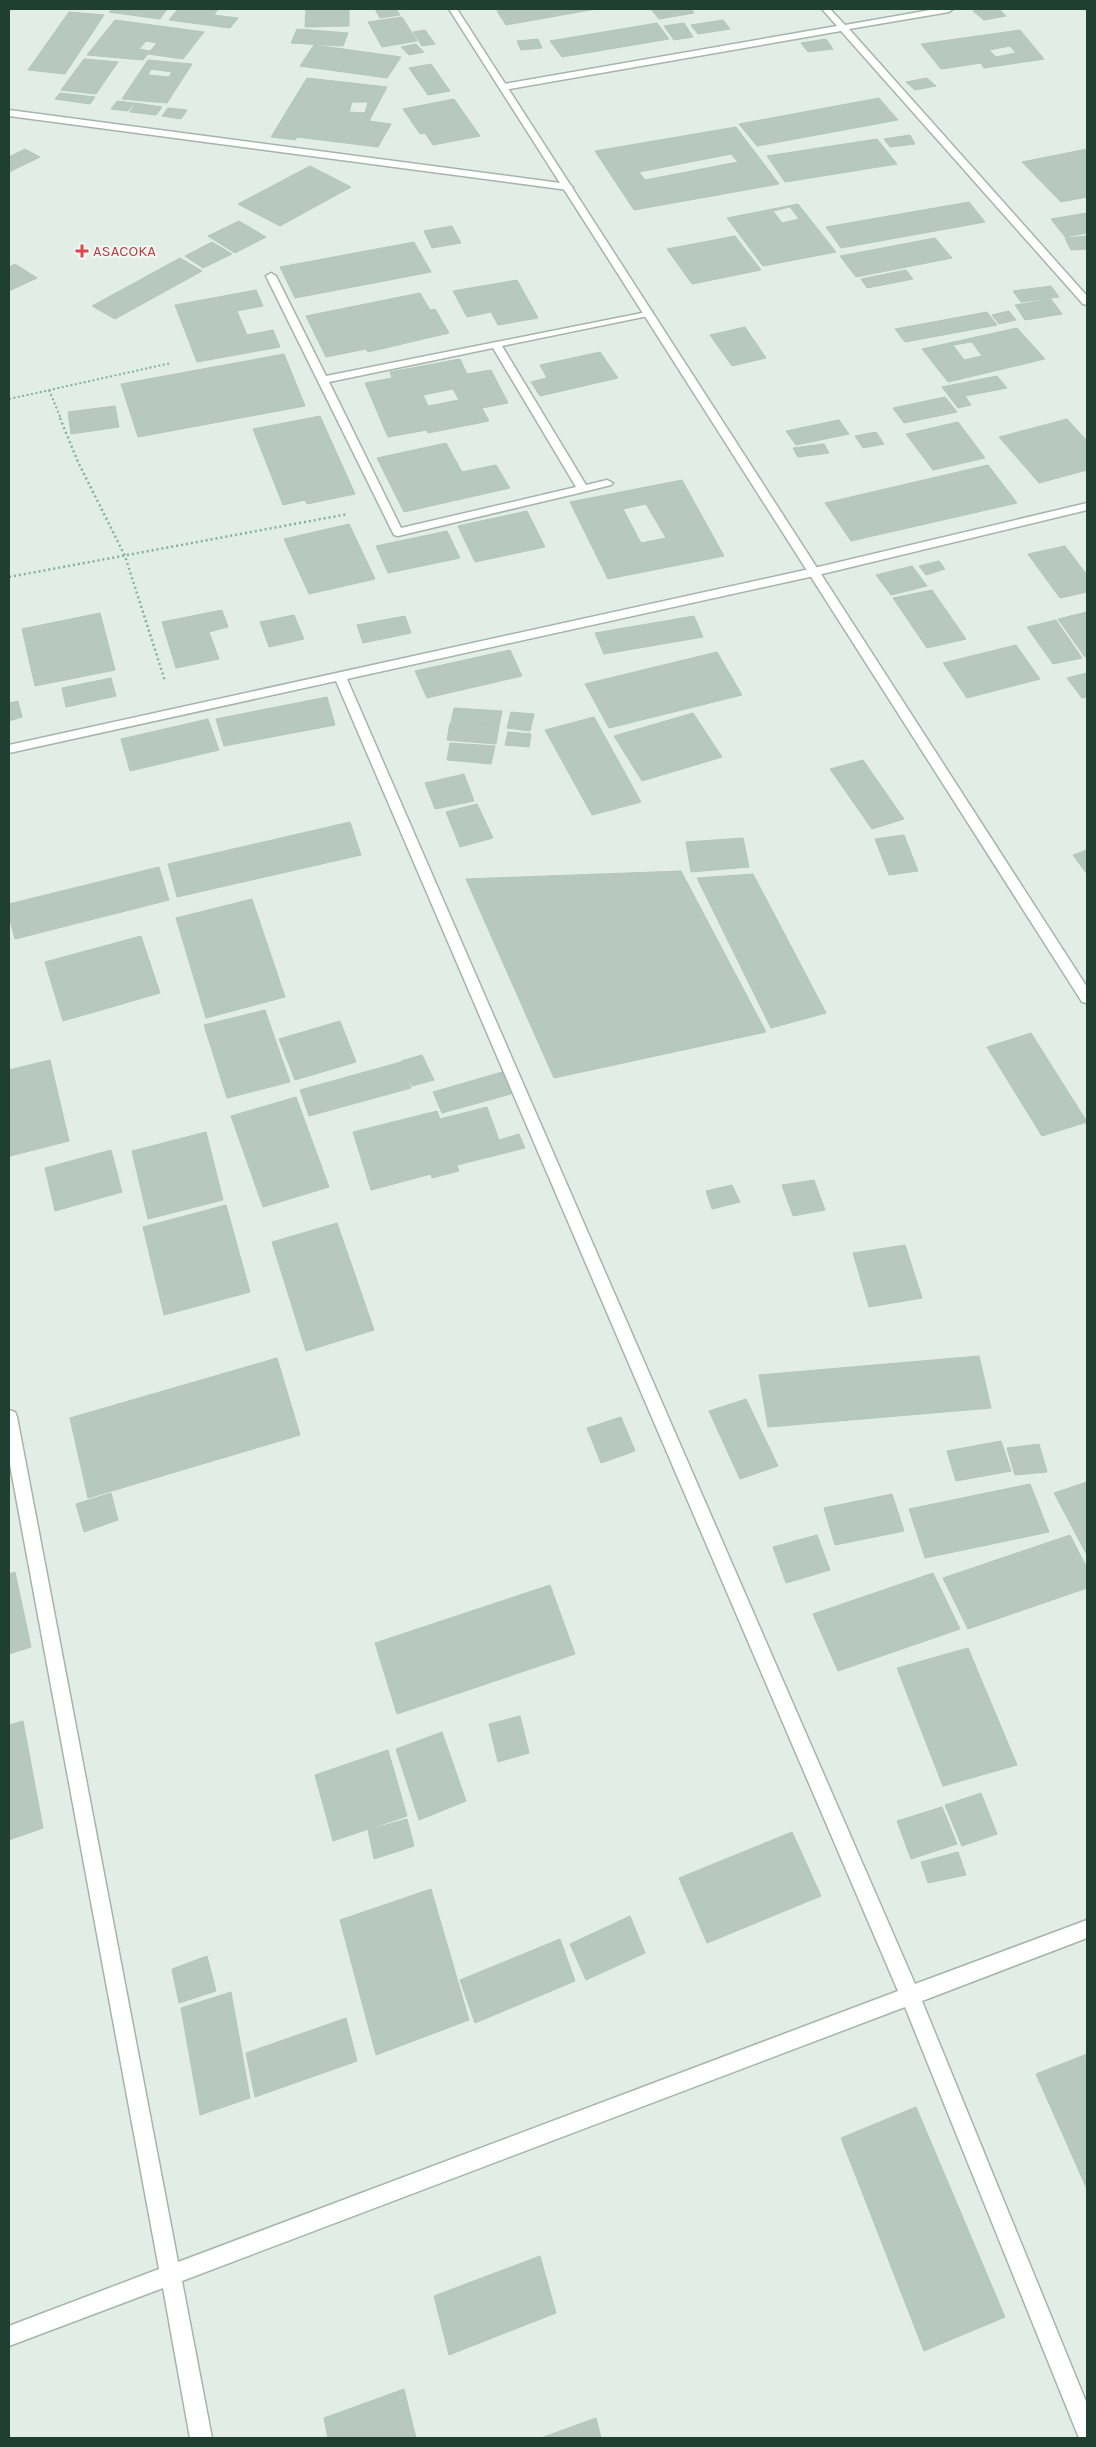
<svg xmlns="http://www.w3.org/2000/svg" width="1096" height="2447" viewBox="0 0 1096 2447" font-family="Karla,sans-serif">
<rect width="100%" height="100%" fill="#e1ede6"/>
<g fill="#b6c8bf" stroke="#b3c7bc" fill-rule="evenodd">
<polygon points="112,9 167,9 160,19 109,12"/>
<polygon points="178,9 218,9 214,15 238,18 230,28 169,20"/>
<polygon points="306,9 349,9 349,26 305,27"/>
<polygon points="375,9 396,9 400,15 380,18"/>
<polygon points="513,9 596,9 506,25 497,11"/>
<polygon points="651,9 691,9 694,13 659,19"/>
<polygon points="983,9 999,9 1006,16 984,20 973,11"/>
<polygon points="69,12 104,15 65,74 28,70"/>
<polygon points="402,17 417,41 382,47 368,22"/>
<path d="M115 20 204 32 183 59 148 54 143 60 87 55ZM146 41 157 43 150 51 139 49Z"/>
<polygon points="723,20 730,29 698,34 691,25"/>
<polygon points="657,23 669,39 562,57 550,41"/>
<polygon points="684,23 693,37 674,40 664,26"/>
<polygon points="297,29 348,33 343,46 291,43"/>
<polygon points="425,30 435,44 422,46 413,32"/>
<path d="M1020 30 1044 59 984 68 981 63 941 69 921 44ZM1010 46 1016 53 996 57 989 50Z"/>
<polygon points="538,39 542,48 521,50 517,41"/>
<polygon points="826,39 833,49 808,52 801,43"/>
<polygon points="416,44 424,52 409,55 401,47"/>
<polygon points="314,45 401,57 387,78 300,66"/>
<polygon points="84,59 118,62 96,94 61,90"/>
<path d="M148 60 192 64 167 103 122 99ZM151 69 172 72 169 77 148 75Z"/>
<polygon points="431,64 450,91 428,95 409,68"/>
<path d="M307 78 387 87 369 121 391 124 378 147 297 137 295 140 271 137ZM352 102H368L365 113 349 112Z"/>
<polygon points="927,78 936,86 915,90 906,82"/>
<polygon points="60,93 95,97 90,104 55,99"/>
<polygon points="879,98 898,120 757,146 739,124"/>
<polygon points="454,99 480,136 433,145 425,133 420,134 403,109"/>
<polygon points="117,101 134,103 128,111 111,109"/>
<polygon points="135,103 162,107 156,115 130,112"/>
<polygon points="168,108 187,110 181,119 162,116"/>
<path d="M736 127 779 184 634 210 595 151ZM731 154 738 162 645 180 639 172Z"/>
<polygon points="910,135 915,144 890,147 884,139"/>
<polygon points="877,139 897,164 785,182 767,156"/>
<polygon points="25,149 40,157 9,172 9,157"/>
<polygon points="1087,149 1087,197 1061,202 1022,162"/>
<polygon points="310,166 351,187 280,226 238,204"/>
<polygon points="969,202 985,222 841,248 826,227"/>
<path d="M798 204 836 252 763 266 727 218ZM790 207 799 219 782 223 773 211Z"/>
<polygon points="1087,213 1087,233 1065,237 1051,219"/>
<polygon points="239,221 266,237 235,253 208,236"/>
<polygon points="452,226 461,243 432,248 424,231"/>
<polygon points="735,236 761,270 692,284 667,249"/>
<polygon points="1087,236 1087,249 1071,250 1065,238"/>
<polygon points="935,238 952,258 856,277 840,256"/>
<polygon points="212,242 232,254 203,268 185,256"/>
<polygon points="414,242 431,272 295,298 280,267"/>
<polygon points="180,258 202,271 115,319 92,306"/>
<polygon points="15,264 37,278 11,290 9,289 9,267"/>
<polygon points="906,270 913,279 867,288 861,279"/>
<polygon points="517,280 538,318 498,325 491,312 467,317 453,291"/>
<polygon points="1051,286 1059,297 1021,302 1013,291"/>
<polygon points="256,290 263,306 237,311 247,335 273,330 280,347 197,362 175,305"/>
<polygon points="420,293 430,310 435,309 449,333 368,352 366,349 326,357 306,316"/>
<polygon points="1051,299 1062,314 1025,320 1015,305"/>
<polygon points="1009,311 1016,320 999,324 992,315"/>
<polygon points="987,312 997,325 905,342 895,329"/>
<polygon points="745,327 766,358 732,366 710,335"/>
<path d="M1017 328 1045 359 948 382 922 349ZM972 342 982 356 964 360 953 345Z"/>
<polygon points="600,352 618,378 540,396 531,382 547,378 540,365"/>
<polygon points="284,354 305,406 138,437 121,384"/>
<path d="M460 359 467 374 491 370 508 403 482 408 489 421 428 433 427 430 388 437 365 383 392 378 390 372ZM453 389 459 400 428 406 423 395Z"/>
<polygon points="997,376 1007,388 965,396 971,405 958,408 942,387"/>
<polygon points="945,397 957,412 904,423 893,408"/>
<polygon points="115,406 119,427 71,434 68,412"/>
<polygon points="320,416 355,494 307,504 305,500 283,505 253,429"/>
<polygon points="1067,419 1087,441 1087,470 1039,483 999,437"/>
<polygon points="839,420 849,434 796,445 786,431"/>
<polygon points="958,422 985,458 933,470 906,434"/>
<polygon points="876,432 884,444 863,448 855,436"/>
<polygon points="446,443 462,472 496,465 510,488 404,512 377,458"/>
<polygon points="824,444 829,453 798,457 793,448"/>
<polygon points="988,465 1017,503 851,541 825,503"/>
<path d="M682 480 724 556 608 579 570 502ZM646 504 666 538 641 543 623 509Z"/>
<polygon points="527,511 545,547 475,562 458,526"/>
<polygon points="349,524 375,579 309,594 284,539"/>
<polygon points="447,531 460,558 388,573 376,546"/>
<polygon points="1065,546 1087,575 1087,592 1060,598 1028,554"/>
<polygon points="939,561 945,569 926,575 919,566"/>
<polygon points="912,566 927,586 891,595 876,575"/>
<polygon points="932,590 966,639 927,648 893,598"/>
<polygon points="222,610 228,627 209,632 219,659 176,668 162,622"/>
<polygon points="1087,612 1087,656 1085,657 1058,619"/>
<polygon points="100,613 115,670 35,686 22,629"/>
<polygon points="294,615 304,639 269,647 260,622"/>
<polygon points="405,616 411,633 363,643 357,625"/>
<polygon points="694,616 703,637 604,654 595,633"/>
<polygon points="1056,620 1082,658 1053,664 1027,627"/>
<polygon points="1016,645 1040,679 967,698 943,663"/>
<polygon points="510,650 522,676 427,698 415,671"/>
<polygon points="717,652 742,695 609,728 585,684"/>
<polygon points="1087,673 1087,697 1082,698 1067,678"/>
<polygon points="111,678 116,696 66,707 62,688"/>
<polygon points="327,697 335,725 224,746 216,719"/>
<polygon points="18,701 22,717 9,721 9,703"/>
<polygon points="454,708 502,711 499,726 451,722"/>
<polygon points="511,712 534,714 530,731 507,728"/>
<polygon points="693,713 722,757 642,781 614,736"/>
<polygon points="594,717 641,802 592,815 545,730"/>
<polygon points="208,719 219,750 130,771 121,739"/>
<polygon points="450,723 499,726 496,744 447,740"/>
<polygon points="508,732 531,734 529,747 505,745"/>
<polygon points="450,743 495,746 491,764 447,760"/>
<polygon points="863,760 904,819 872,829 830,769"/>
<polygon points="464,774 474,801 435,809 425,783"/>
<polygon points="477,804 493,838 460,847 446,812"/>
<polygon points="350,822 361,855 177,897 168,864"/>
<polygon points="904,835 918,871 889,875 875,839"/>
<polygon points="743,838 749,867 691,872 686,842"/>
<polygon points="1087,850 1087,874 1073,855"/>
<polygon points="159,867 169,900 15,939 9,916 9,904"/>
<polygon points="681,871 766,1032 554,1078 466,879"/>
<polygon points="753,874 826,1013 771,1028 697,878"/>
<polygon points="252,899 285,997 206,1018 176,918"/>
<polygon points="141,936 160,993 63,1021 45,962"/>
<polygon points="265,1010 290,1082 227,1098 204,1025"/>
<polygon points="340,1021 356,1062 295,1080 279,1039"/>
<polygon points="1031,1033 1087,1122 1042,1136 987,1047"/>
<polygon points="422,1055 434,1080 412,1086 401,1061"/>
<polygon points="50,1060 69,1141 10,1156 9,1070"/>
<polygon points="401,1062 411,1088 309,1116 300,1090"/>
<polygon points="502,1072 511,1094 442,1113 433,1092"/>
<polygon points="296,1097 329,1187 263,1207 231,1116"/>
<polygon points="487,1107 499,1140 519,1134 525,1148 457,1165 459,1171 432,1178 431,1174 371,1190 353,1132 437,1111 440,1119"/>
<polygon points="206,1132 223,1200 148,1219 132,1151"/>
<polygon points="111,1150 122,1192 55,1211 45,1168"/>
<polygon points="814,1180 825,1210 793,1216 782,1185"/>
<polygon points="732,1185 740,1202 712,1209 706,1191"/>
<polygon points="226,1205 250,1292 164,1315 143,1227"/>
<polygon points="337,1223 374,1330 306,1351 272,1242"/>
<polygon points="905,1245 922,1298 869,1307 853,1253"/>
<polygon points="979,1356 991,1408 768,1427 759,1375"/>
<polygon points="277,1358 300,1435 88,1498 70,1418"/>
<polygon points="746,1399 778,1466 740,1479 709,1411"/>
<polygon points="621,1417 635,1451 601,1463 587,1428"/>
<polygon points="1001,1441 1011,1471 956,1481 947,1451"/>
<polygon points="1039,1444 1047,1472 1015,1475 1007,1448"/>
<polygon points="1087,1482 1087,1555 1054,1493"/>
<polygon points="1030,1484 1049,1532 925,1558 909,1509"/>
<polygon points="111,1493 118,1520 84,1532 76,1504"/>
<polygon points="892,1494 904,1531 835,1545 824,1508"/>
<polygon points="817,1535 830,1570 786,1583 773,1547"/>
<polygon points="1070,1535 1087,1568 1087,1588 968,1629 943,1578"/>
<polygon points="15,1572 31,1647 9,1654 9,1574"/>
<polygon points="933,1573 960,1629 838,1671 813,1614"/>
<polygon points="550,1585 575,1654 397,1714 375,1643"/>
<polygon points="968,1648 1017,1765 943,1786 897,1668"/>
<polygon points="520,1716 529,1753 498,1762 489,1724"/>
<polygon points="23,1721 43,1828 9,1840 9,1725"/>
<polygon points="442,1732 466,1801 419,1820 396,1749"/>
<polygon points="388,1750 407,1816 333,1841 315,1775"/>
<polygon points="981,1793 997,1834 962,1846 945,1805"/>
<polygon points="942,1807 957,1844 911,1859 897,1821"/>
<polygon points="407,1819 414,1846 374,1859 368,1830"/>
<polygon points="792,1832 821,1896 707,1943 679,1878"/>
<polygon points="958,1852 966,1875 928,1883 921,1862"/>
<polygon points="431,1889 469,2020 376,2055 340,1920"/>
<polygon points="630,1916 645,1953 586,1980 570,1944"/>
<polygon points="560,1939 575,1981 475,2023 460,1980"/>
<polygon points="207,1956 216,1991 179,2003 172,1969"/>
<polygon points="231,1992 250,2098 200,2115 181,2008"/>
<polygon points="346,2018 357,2061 255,2097 246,2053"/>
<polygon points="1087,2054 1087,2189 1036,2074"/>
<polygon points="916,2107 1005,2317 924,2351 841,2138"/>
<polygon points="540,2256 556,2313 449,2355 434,2296"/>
<polygon points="404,2389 416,2438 328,2438 324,2418"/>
<polygon points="596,2418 601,2438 541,2438"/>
</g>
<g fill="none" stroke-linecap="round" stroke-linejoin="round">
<g stroke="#a3b5ad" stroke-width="3">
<g id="minor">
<polygon points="822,9 830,9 845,25 936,9 953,9 949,12 849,29 1087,296 1087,305 1083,304 841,31 504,90 500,87 504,84 837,26"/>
<polygon points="9,110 568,184 573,187 568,190 9,116"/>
<path d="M271 273 276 276 326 376 652 311V315L648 316 502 346 586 485 607 480 613 483 611 485 583 492 398 536 394 535 266 276ZM493 348 576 487 401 528 329 382Z"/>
<polygon points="1087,503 1087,510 814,576 347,679 915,1984 1087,1920 1087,1938 922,2001 1087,2404 1087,2438 1079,2438 905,2007 182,2281 212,2438 190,2438 163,2288 9,2346 9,2326 159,2269 9,1459 9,1410 15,1412 17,1417 178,2262 898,1991 336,681 9,753 9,745 814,568"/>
</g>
</g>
<g stroke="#a3b5ad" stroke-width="3">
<polygon id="tertiary" points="449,9 457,9 1087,987 1087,1003 1082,1002"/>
</g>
<g stroke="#80b29c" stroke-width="2" stroke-dasharray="2 2.5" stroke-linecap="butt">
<polyline points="49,390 61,419"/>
<polyline points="9,399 171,363"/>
</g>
<g stroke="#80b29c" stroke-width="2.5" stroke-dasharray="2 3" stroke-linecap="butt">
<polyline points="60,418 78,462 125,556 165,681"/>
<polyline points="9,577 348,514"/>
</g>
<use href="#minor" fill="#fff" fill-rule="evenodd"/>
<use href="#tertiary" fill="#fff" fill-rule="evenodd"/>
</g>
<path fill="#e0444e" stroke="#f2f9f5" stroke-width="2" d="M79.5 243.5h5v5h5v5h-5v5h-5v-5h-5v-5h5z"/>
<g text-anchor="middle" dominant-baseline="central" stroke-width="4" stroke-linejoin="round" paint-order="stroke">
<g font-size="15" fill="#be3a42" stroke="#f2f9f5" text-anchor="start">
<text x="93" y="251">ASACOKA</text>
</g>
</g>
<rect width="1096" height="2447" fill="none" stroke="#203f33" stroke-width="20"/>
</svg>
